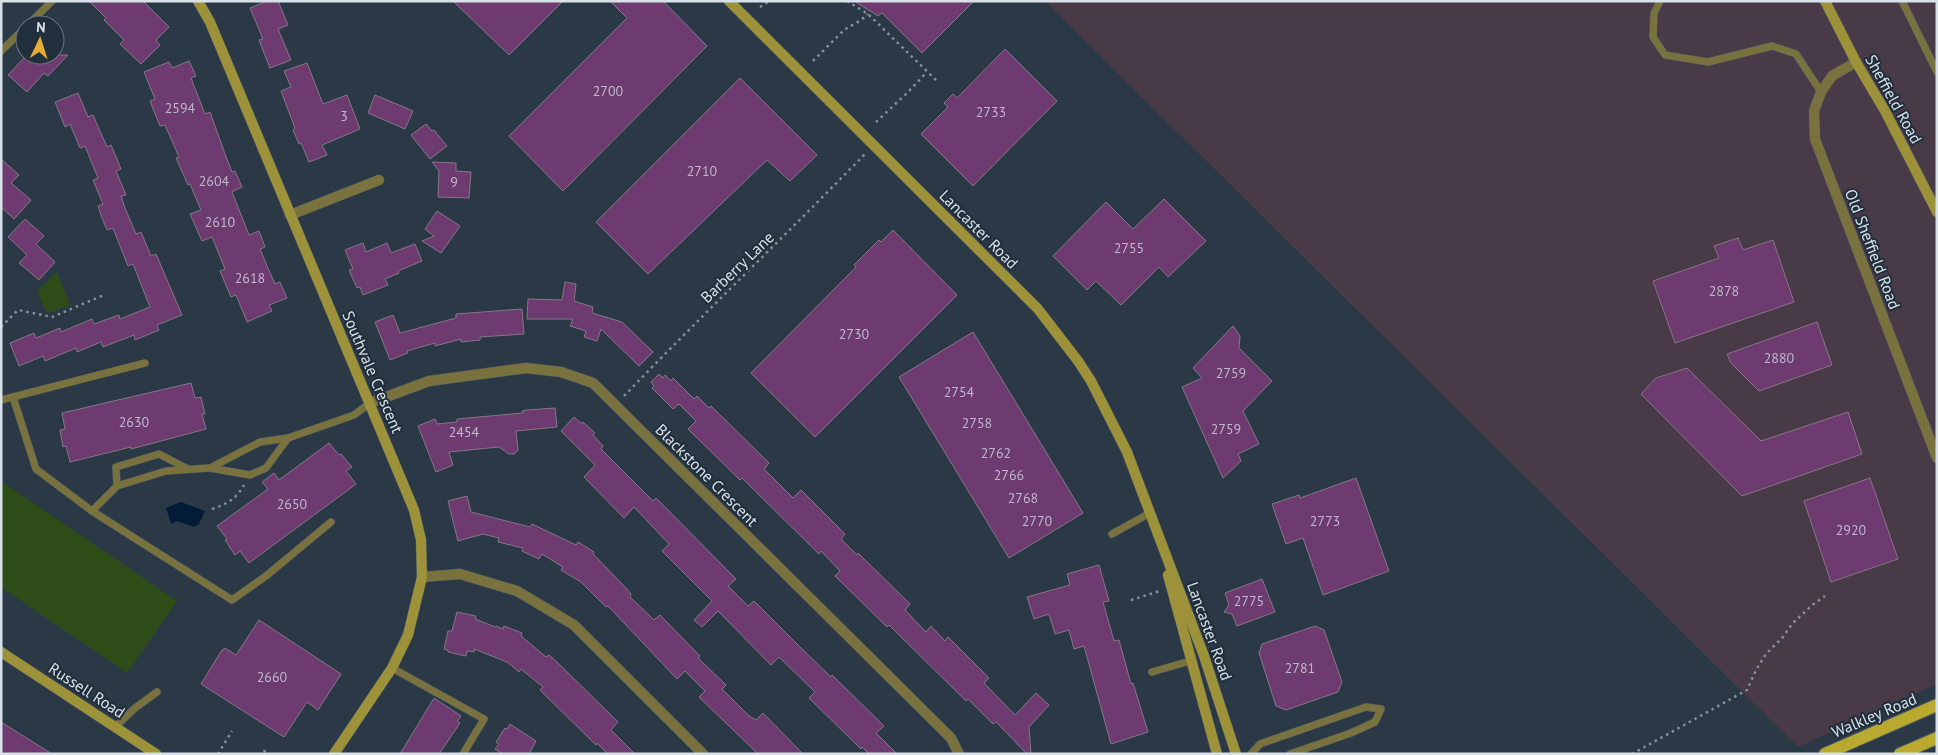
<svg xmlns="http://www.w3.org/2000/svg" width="1938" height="755" viewBox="0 0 1938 755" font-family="'PT Sans',sans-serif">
<rect width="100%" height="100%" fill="#2b3946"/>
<polygon fill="#493a47" points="1045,1 1937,1 1937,684 1798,747"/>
<g fill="#2e4c18">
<polygon points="57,272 70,305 50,313 46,312 37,291"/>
<polygon points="1,481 177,601 127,673 1,587"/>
</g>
<polygon fill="#021c37" points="181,502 205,511 199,524 194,527 177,521 171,524 166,508"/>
<g fill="#6d3b6f" stroke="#867786">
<polygon points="89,1 143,1 169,27 156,40 160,45 141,64 120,44 124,40 104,20 106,18"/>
<polygon points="267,1 278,1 288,25 278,29 291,60 270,68 259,40 263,39 250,8"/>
<polygon points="453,1 563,1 509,55"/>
<polygon points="610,1 663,1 707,46 563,191 509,136 627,18"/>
<polygon points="854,1 974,1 922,53 882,13 878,16"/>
<polygon points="1005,49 1057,101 973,186 921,134 948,107 944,103 953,94 957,98"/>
<polygon points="27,55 68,55 48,76 44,73 27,92 8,75"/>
<polygon points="189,61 196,76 191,78 205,114 210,112 225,154 232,172 235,171 242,187 232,192 249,235 259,231 265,247 260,249 267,266 275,284 280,282 287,298 269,305 272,311 247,322 236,295 231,297 220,271 225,269 212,237 202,241 190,214 201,210 190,184 188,185 176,158 179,157 165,125 160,126 150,101 155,99 144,72 169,62 172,68"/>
<polygon points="307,63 323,104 347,95 360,129 322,145 327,155 309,162 301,143 299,144 293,130 295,128 281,91 291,87 284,71"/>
<polygon points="740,78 817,155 790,181 767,160 648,274 596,222"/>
<polygon points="78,93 88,117 93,115 107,147 111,145 121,169 116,171 126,195 121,196 125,208 136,234 141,232 151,256 156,254 182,315 157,325 159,330 135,340 134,335 103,347 101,342 77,352 76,348 45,361 43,356 19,366 10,343 34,333 36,338 60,328 61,332 92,319 94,324 119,315 120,319 150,307 133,264 128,266 113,228 107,230 102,218 98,206 103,204 93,180 98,178 85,146 80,148 70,124 65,127 55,102"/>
<polygon points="375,95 413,111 405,129 368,113"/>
<polygon points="426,124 432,131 434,130 447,146 430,159 411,135"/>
<polygon points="1,159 19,175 11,183 31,200 14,219 1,207"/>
<polygon points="432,162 456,163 456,171 471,172 469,198 438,197 439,171"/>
<polygon points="1164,199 1206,241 1168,277 1159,267 1121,305 1096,281 1087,290 1053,256 1106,202 1133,229"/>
<polygon points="437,211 460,226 441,253 422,241 434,236 425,229"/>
<polygon points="25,219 44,236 36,244 55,262 39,280 19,263 27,255 8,237"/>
<polygon points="893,230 957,295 815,437 751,373 856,267 854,265 879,240 881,242"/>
<polygon points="1738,238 1743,250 1773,240 1794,302 1675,343 1653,281 1719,258 1714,246"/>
<polygon points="363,243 366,252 387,243 391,253 415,244 422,261 398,271 399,273 385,279 388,285 363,295 360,287 357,288 349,270 353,269 345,250"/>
<polygon points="565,282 576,284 574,301 593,307 592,313 622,322 653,352 639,366 601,329 597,341 584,337 586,331 570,326 573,319 527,319 528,299 562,300"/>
<polygon points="522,309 524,334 480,337 480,340 461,342 461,339 435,346 435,343 407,351 408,353 390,360 375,322 393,315 400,333 456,318 456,314"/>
<polygon points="1817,322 1832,365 1759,391 1731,363 1727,354"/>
<polygon points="1233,326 1240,336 1239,348 1272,381 1243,411 1259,444 1238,454 1241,461 1223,478 1182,387 1202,378 1193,368"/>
<polygon points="973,332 1083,513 1009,558 899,377"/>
<polygon points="1687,368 1761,441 1848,412 1862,454 1742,496 1641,394 1656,378"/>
<polygon points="659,374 663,378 665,375 671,381 673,378 694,399 697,396 709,408 711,406 769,463 764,469 793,498 801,490 845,534 841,539 857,555 858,553 910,604 905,610 926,632 931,626 945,641 948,637 989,678 984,683 1015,715 1036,693 1049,705 1029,727 1031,754 1027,754 996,722 993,724 968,699 966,701 889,625 887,627 835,576 840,571 821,551 819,554 742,478 740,480 693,434 688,429 696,421 679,404 673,409 652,388 654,386 651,382"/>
<polygon points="191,383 195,398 201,397 205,414 202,414 206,429 131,449 131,447 70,462 66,446 63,447 60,430 65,429 62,413"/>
<polygon points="555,408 557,427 516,431 518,450 514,454 509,454 499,447 449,452 453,465 436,472 418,426 435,419 437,424 457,422 457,419 523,413 522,411 526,410"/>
<polygon points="574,417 582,424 583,422 595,433 593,435 603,446 601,449 653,501 656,498 736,579 728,586 748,606 754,601 801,648 831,677 832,675 884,726 876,733 897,754 869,754 862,747 861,749 809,698 815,692 779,657 771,665 718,611 702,627 694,620 712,601 662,551 669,544 634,507 624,518 584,477 595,465 561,431"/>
<polygon points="329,443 339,455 341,454 352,467 346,471 356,484 249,563 240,551 235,555 225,540 227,539 217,526 268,489 262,482 274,473 279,480"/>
<polygon points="1356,478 1389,571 1323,595 1303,538 1286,544 1272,504 1299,495 1300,498"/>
<polygon points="1870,478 1898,559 1831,582 1804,501"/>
<polygon points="467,496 471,512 530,527 532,524 576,545 578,542 594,552 593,554 626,588 631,594 630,597 654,620 660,615 700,656 698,658 726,685 722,689 749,716 756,720 763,713 803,754 758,754 699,697 705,691 685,671 677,679 608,606 606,607 581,582 561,570 563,567 542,554 539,559 522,551 523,548 498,542 499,538 483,534 458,541 448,501"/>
<polygon points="1099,565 1109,601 1103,602 1114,641 1119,640 1131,684 1133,683 1148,732 1111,744 1084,646 1074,649 1069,630 1055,634 1049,614 1034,619 1027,597 1070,585 1067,574"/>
<polygon points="1262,579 1275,612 1237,626 1232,614 1224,612 1229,605 1225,593"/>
<polygon points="457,612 476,616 475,619 495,627 496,626 503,629 504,626 522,633 521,636 546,657 549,655 558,663 618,722 611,730 635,754 608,754 597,743 596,745 540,690 543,687 521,669 519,672 507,662 474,649 474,652 467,651 466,656 448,652 448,650 444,649 448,631 452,631"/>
<polygon points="259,620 341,674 318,710 307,702 284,737 201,684 222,650 225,648 236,655"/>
<polygon points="1315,626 1324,630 1342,682 1338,692 1286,710 1276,706 1259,653 1262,644"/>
<polygon points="434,698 461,716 457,721 460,723 439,754 400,754"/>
<polygon points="1,722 52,754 1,754"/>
<polygon points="510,724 536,741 529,754 503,754 495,749 499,744 496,742 505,728 507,729"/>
</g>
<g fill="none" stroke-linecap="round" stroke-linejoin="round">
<g stroke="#4a5763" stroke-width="8">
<g id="lane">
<polyline points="1660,1 1654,13 1653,37 1665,55 1708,62 1772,46 1796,54 1821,92"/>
<polyline points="1902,1 1937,72"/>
<polyline points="28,25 52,1"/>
<polyline points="1,51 25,28"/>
<polyline points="13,397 36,469 92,511 232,600 266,576 331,522"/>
<polyline points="1,400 145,363"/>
<polyline points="210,468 250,475 266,468 288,438"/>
<polyline points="117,486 116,467 159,454 188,469"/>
<polyline points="92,511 117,486 166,471 210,468 260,442 288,438 354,415 370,403"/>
<polyline points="1112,534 1150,513"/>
<polyline points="392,668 484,719 463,754"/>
<polyline points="1152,672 1190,661"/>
<polyline points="115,727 135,708 157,692"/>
<polyline points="1251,754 1260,744 1366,707 1381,709 1375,722 1351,733 1290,754"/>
</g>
</g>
<g stroke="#4a5763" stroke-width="11">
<g id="street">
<polyline points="1856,62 1832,76 1821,92 1814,111 1815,139 1937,458"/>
<polyline points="290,215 379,180"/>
<polyline points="370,403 429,381 526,368 561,372 593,383 951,738 959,754"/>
<polyline points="422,577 460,574 517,591 574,625 703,754"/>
</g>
</g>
<g stroke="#4a5763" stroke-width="11">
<g id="secondary">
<polyline points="198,1 210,22 414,510 421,540 422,577 408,635 392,668 334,754"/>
<polyline points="729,1 1038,309 1078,361 1091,381 1127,452 1204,656 1236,754"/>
<polyline points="1825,1 1856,62 1885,111 1937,212"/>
<polyline points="1168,575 1217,754"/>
<polyline points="1,652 156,754"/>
</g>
</g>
<g stroke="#4a5763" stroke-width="14">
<g id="primary">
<polyline points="1825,754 1937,705"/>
<polyline points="1900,754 1937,738"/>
</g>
</g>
<g stroke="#85909b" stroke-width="2.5" stroke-dasharray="2.5 4" stroke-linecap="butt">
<polyline points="847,1 868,14 937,81"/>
<polyline points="760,7 769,1"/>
<polyline points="813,61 844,30 861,20 868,14"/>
<polyline points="876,122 907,93 927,72"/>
<polyline points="1,327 18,310 52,317 104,295"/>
<path d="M624 396C703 314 785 236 865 154"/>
<path d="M212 509C227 504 236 499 244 485"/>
<polyline points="1131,600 1160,591"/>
<polyline points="264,750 266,754"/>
<polyline points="218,754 232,731"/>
<polyline points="1632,754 1747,690 1756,670 1766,654 1783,637 1792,624 1811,606 1825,596"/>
</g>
<use href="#lane" stroke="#79723e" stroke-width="7"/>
<use href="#street" stroke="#79723e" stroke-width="10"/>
<use href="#secondary" stroke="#9d9239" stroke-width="10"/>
<use href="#primary" stroke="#b9aa2f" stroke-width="12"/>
</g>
<g text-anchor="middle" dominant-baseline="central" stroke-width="4" stroke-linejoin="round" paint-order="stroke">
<g font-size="14" fill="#bdb8ca">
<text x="608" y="91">2700</text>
<text x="180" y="108">2594</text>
<text x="991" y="112">2733</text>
<text x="344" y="116">3</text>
<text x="702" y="171">2710</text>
<text x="214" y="181">2604</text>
<text x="454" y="182">9</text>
<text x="220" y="222">2610</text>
<text x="1129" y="248">2755</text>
<text x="250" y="278">2618</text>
<text x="1724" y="291">2878</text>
<text x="854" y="334">2730</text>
<text x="1779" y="358">2880</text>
<text x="1231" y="373">2759</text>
<text x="959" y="392">2754</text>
<text x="134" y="422">2630</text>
<text x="977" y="423">2758</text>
<text x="1226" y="429">2759</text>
<text x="464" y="432">2454</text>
<text x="996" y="453">2762</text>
<text x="1009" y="475">2766</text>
<text x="1023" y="498">2768</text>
<text x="292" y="504">2650</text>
<text x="1037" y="521">2770</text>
<text x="1325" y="521">2773</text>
<text x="1851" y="530">2920</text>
<text x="1249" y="601">2775</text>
<text x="1300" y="668">2781</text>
<text x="272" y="677">2660</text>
</g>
<g font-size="16" fill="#d8e1e9" stroke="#212f3c">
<text transform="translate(1894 99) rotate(61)">Sheffield Road</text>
<text transform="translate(979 229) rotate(45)">Lancaster Road</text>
<text transform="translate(1873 249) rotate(69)">Old Sheffield Road</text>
<text transform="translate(737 267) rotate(-44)">Barberry Lane</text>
<text transform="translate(373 372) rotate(67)">Southvale Crescent</text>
<text transform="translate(707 475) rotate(45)">Blackstone Crescent</text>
<text transform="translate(1210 631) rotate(70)">Lancaster Road</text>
<text transform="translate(87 690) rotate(33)">Russell Road</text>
<text transform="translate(1874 715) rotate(-23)">Walkley Road</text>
</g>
</g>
<rect width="1938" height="755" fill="none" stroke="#d8e1e9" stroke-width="5"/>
<g transform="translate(40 40) rotate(4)"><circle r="24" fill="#212f3c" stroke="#6a7681"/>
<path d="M0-4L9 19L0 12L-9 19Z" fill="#e6ad36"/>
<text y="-8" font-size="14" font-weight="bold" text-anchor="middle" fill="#d8e1e9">N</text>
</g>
</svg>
